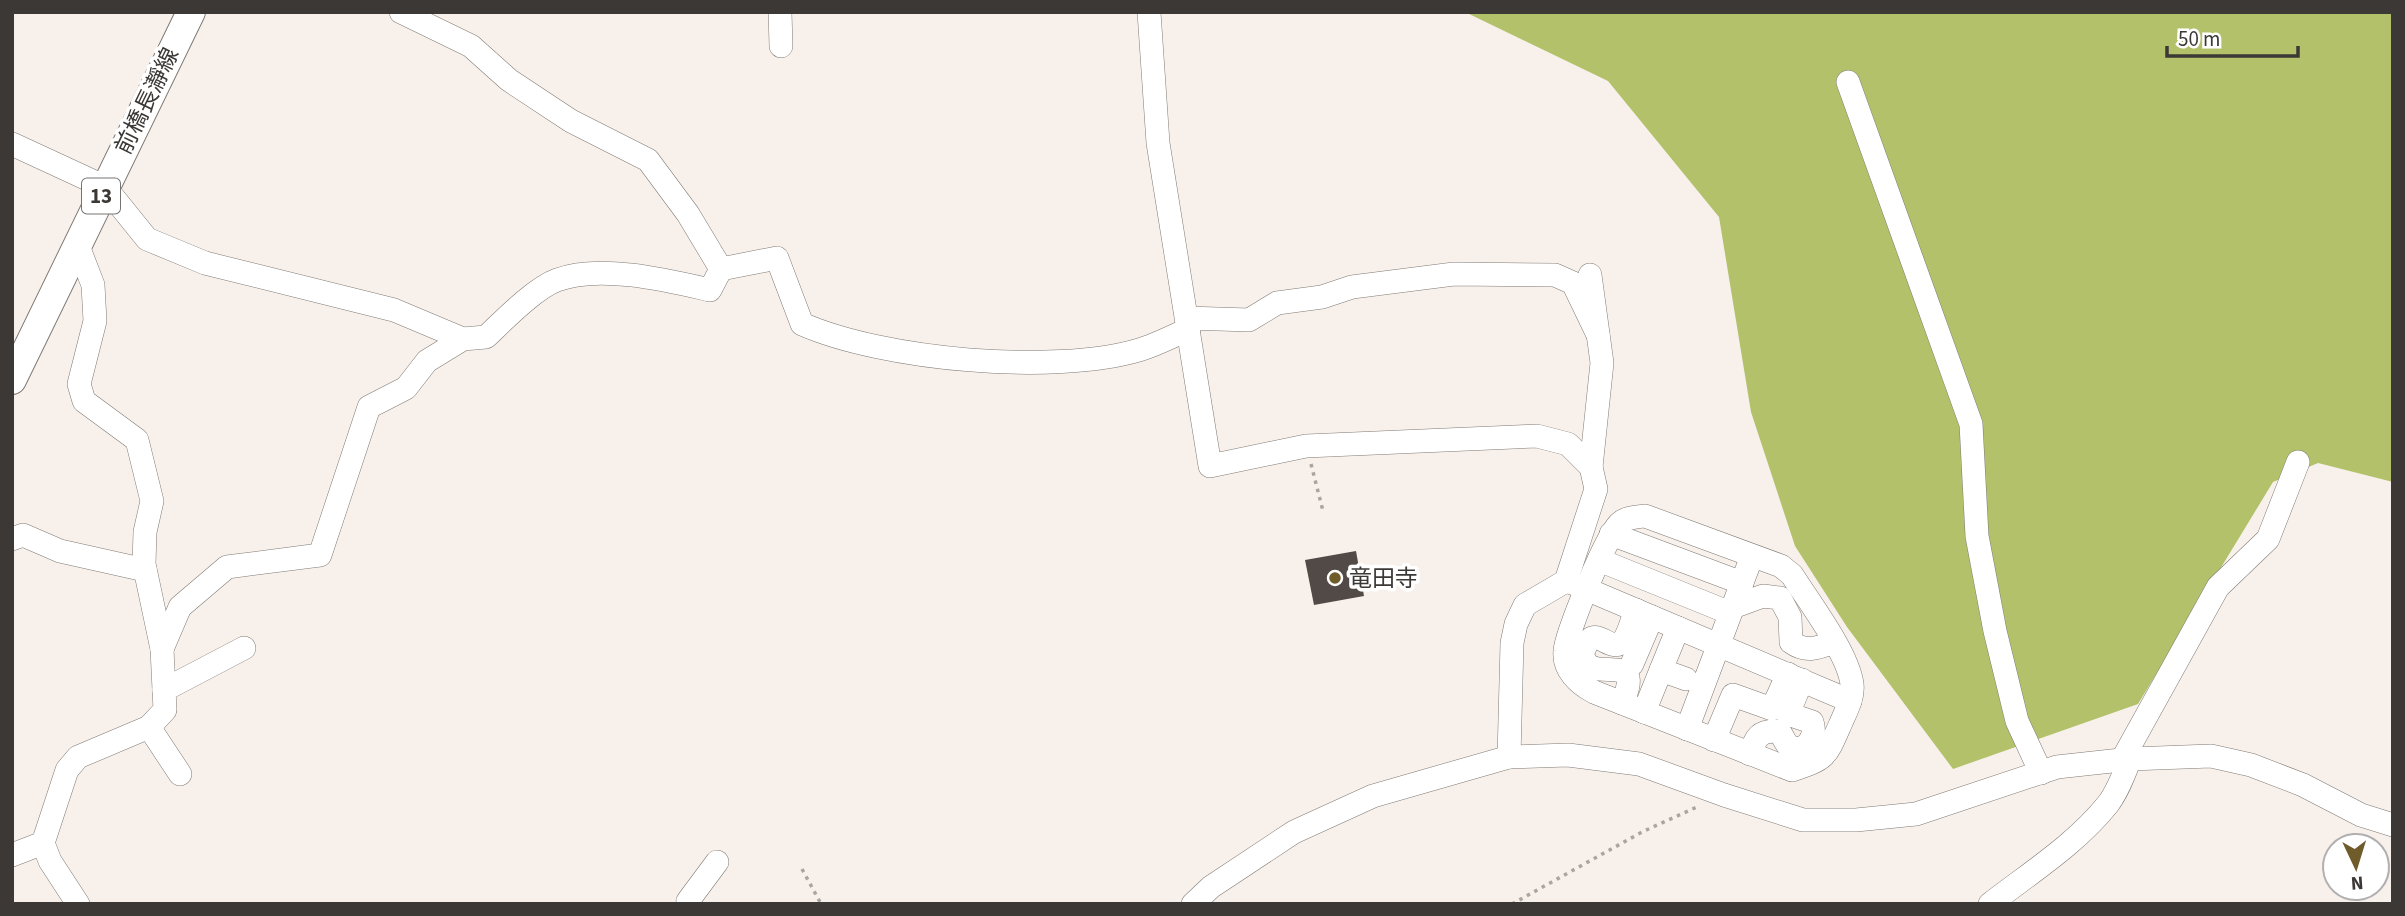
<svg xmlns="http://www.w3.org/2000/svg" width="2405" height="916" viewBox="0 0 2405 916" font-family="'Source Sans 3','Noto Sans JP',sans-serif">
<rect width="100%" height="100%" fill="#f8f1eb"/>
<polygon fill="#b2c16a" points="1465,12 2393,12 2393,482 2318,463 2273,482 2138,704 1953,769 1847,627 1795,546 1751,412 1719,217 1608,81"/>
<polygon fill="#514a47" points="1356,551 1364,596 1314,605 1305,560"/>
<g fill="none" stroke-linecap="round" stroke-linejoin="round">
<g stroke="#807a75" stroke-width="24">
<g id="minor">
<polyline points="780,12 781,46"/>
<polyline points="1149,12 1158,143 1210,466 1306,446 1537,436 1568,444 1591,467 1596,489 1566,581 1525,605 1516,624 1512,643 1509,757"/>
<polyline points="1848,82 1971,424 1977,536 1995,631 2017,721 2041,773"/>
<polyline points="12,144 105,187 147,239 205,263 394,310 463,339"/>
<path d="M721 269 777 258 802 324C884 360 1053 375 1139 350 1156 345 1173 336 1189 329"/>
<polyline points="1590,275 1602,363 1591,467"/>
<polyline points="1187,318 1249,320 1277,303 1322,297 1352,287 1454,274 1555,275 1573,283 1598,335"/>
<path d="M1645 516 1781 566 1792 575C1809 602 1848 653 1852 684 1854 698 1845 713 1840 725 1826 757 1826 759 1792 770L1594 692C1579 684 1563 670 1565 651 1566 634 1608 531 1620 523 1627 517 1636 517 1645 516Z"/>
<polyline points="1611,534 1742,583"/>
<polyline points="12,539 23,535 60,551 145,570"/>
<polyline points="1599,560 1730,613"/>
<polyline points="1572,583 1850,701"/>
<path d="M1733 607 1763 596 1780 598 1790 617 1791 642C1806 653 1818 648 1834 642"/>
<path d="M162 649 180 607 227 567 320 555 369 407 406 388 427 361 463 339 486 337C503 321 535 288 557 280 600 264 666 280 710 290L721 269 688 214 648 160 571 121 509 80 471 46 401 12"/>
<polyline points="1632,664 1652,617"/>
<polyline points="1661,670 1686,679"/>
<polyline points="164,690 244,648"/>
<path d="M1622 703C1646 650 1596 682 1585 661 1582 656 1583 650 1586 645 1596 624 1611 655 1623 641 1629 634 1632 619 1636 610"/>
<polyline points="1644,712 1678,628"/>
<polyline points="149,727 180,774"/>
<polyline points="1687,729 1752,556"/>
<polyline points="1714,740 1733,695 1772,709 1788,674"/>
<path d="M1750 754C1756 737 1759 730 1779 731 1784 737 1785 746 1793 748 1808 752 1817 734 1812 722L1788 714 1802 680"/>
<polyline points="2122,760 2218,587 2268,539 2298,462"/>
<polyline points="43,843 50,861 78,904"/>
<polyline points="12,855 43,843 67,770 78,757 149,727 165,710 162,649 144,564 145,532 152,501 137,440 84,401 79,384 95,321 93,285 78,246"/>
<polyline points="690,904 688,901 717,862"/>
<polyline points="1193,904 1211,887 1294,832 1373,796 1509,757 1568,755 1639,764 1724,795 1803,820 1856,820 1916,814 2057,767 2130,759 2211,756 2251,765 2303,785 2361,815 2393,825"/>
<path d="M1990 904C2030 873 2076 844 2108 804 2118 791 2124 774 2130 759"/>
</g>
</g>
<g stroke="#807a75" stroke-width="30">
<polyline id="major" points="12,380 191,12"/>
</g>
<g stroke="#aaa5a0" stroke-width="3.5" stroke-dasharray="3.5 5" stroke-linecap="butt">
<polyline points="1311,464 1323,511"/>
<polyline points="802,869 821,904"/>
<polyline points="1512,904 1642,832 1699,806"/>
</g>
<use href="#minor" stroke="#fff" stroke-width="23"/>
<use href="#major" stroke="#fff" stroke-width="28"/>
</g>
<circle fill="#705c2b" stroke="#fff" stroke-width="2.5" cx="1335" cy="578" r="7"/>
<g text-anchor="middle" dominant-baseline="central" stroke-width="7" stroke-linejoin="round" paint-order="stroke">
<rect fill="#fff" stroke="#767472" stroke-width="2" x="82" y="178.5" width="38" height="35" rx="5"/>
<g font-size="21" font-weight="bold" fill="#3b3836">
<text x="101" y="196">13</text>
</g>
<g font-size="23" fill="#3b3836" stroke="#fff">
<text transform="translate(147 101) rotate(-64)">前橋長瀞線</text>
</g>
<g font-size="23" fill="#3b3836" stroke="#fff" text-anchor="start">
<text x="1349" y="578">竜田寺</text>
</g>
</g>
<rect width="2405" height="916" fill="none" stroke="#3b3836" stroke-width="28"/>
<g transform="translate(2356 867) rotate(176)"><circle r="33" fill="#ffffff" stroke="#b1afaf" stroke-width="2"/>
<path d="M0-5L12 26L0 18L-12 26Z" fill="#705c2b"/>
<text y="-10" font-size="19" font-weight="bold" text-anchor="middle" fill="#3b3836">N</text>
</g>
<path d="M2167 46v10h131v-10" fill="none" stroke="#3b3836" stroke-width="3.5"/>
<text x="2178" y="46" font-size="21" fill="#3b3836" stroke="#ffffff" stroke-width="5" paint-order="stroke">50 m</text>
</svg>
